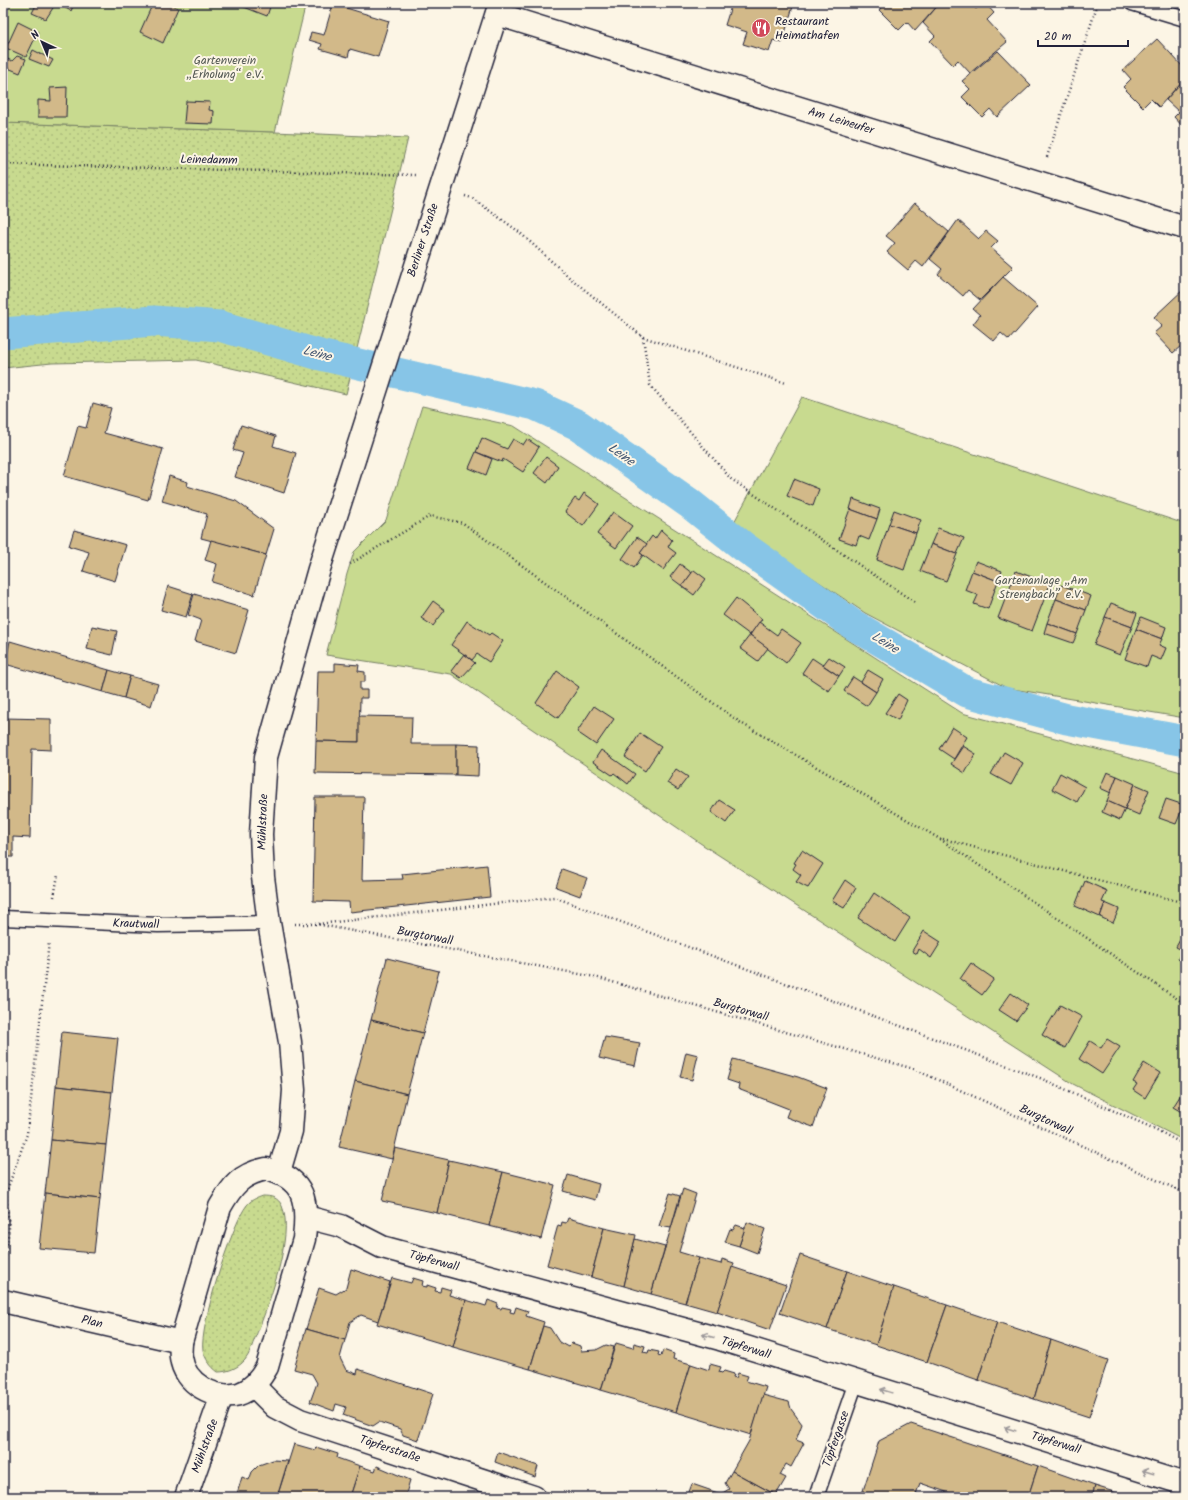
<svg xmlns="http://www.w3.org/2000/svg" width="1188" height="1500" viewBox="0 0 1188 1500" font-family="Kalam,sans-serif">
<defs>
<pattern id="grass-dots" width="8" height="8" patternUnits="userSpaceOnUse"><rect width="8" height="8" fill="#c8da8f"/><path d="M2 2h.1M6 6h.1" fill="none" stroke="#acbb7c" stroke-width="1.8" stroke-linecap="round"/></pattern>
</defs>
<rect width="100%" height="100%" fill="#fcf5e5"/>
<filter id="ink" filterUnits="userSpaceOnUse"><feTurbulence type="fractalNoise" baseFrequency=".025" numOctaves="2"/><feDisplacementMap in="SourceGraphic" scale="8" xChannelSelector="R" yChannelSelector="G"/><feConvolveMatrix kernelMatrix="1 2 1 2 8 2 1 2 1" color-interpolation-filters="sRGB"/></filter>
<g filter="url(#ink)">
<g fill="url(#grass-dots)" stroke="#757e65">
<polygon points="3,123 275,132 408,138 346,394 196,360 52,363 3,368"/>
<path d="M262 1196C271 1196 278 1197 282 1206 295 1235 267 1310 255 1338 252 1345 250 1354 245 1360 238 1368 228 1372 218 1372 211 1367 205 1359 203 1350 199 1328 232 1223 247 1205 251 1200 256 1198 262 1196Z"/>
</g>
<g fill="#c8da8f" stroke="#757e65">
<polygon points="3,3 306,3 275,132 3,123"/>
<polygon points="802,397 1185,524 1185,718 1007,688 865,613 733,524"/>
<polygon points="422,406 514,426 962,713 1185,773 1185,1141 1073,1084 703,845 451,674 326,655 347,574 354,552 386,520"/>
</g>
<g fill="none" stroke-linecap="round" stroke-linejoin="round">
<polyline stroke="#87c5e7" stroke-width="31" points="3,333 154,321 220,326 320,355 535,405 578,425 689,503 744,547 852,624 967,692 1067,719 1185,741"/>
</g>
<g fill="#d2b989" stroke="#22223b">
<polygon points="37,3 56,3 46,19 32,13"/>
<polygon points="56,3 77,3 76,5 74,4 71,11"/>
<polygon points="153,3 167,3 178,8 163,43 140,32"/>
<polygon points="245,3 268,3 271,4 267,16 244,7"/>
<polygon points="732,3 794,3 782,43 773,40 769,52 743,44 747,32 725,25"/>
<polygon points="886,3 940,3 915,31 907,22 899,30 879,10"/>
<polygon points="940,3 970,3 976,9 982,3 985,3 994,13 987,20 1007,42 970,73 958,60 953,65 930,41 935,36 923,23"/>
<polygon points="333,4 389,21 378,57 350,49 348,57 320,49 322,44 309,40 311,32 324,35"/>
<polygon points="18,22 38,32 26,57 6,48"/>
<polygon points="1157,39 1185,69 1185,78 1159,107 1151,99 1143,107 1123,87 1131,79 1123,70"/>
<polygon points="33,50 53,60 49,67 29,59"/>
<polygon points="998,51 1031,85 997,117 990,109 982,117 962,97 970,89 962,81"/>
<polygon points="17,56 26,59 20,73 3,66 3,57 12,61"/>
<polygon points="1185,78 1185,129 1174,117 1179,112 1166,100"/>
<polygon points="67,87 66,117 38,117 38,100 51,101 50,88"/>
<polygon points="186,101 210,102 209,110 214,111 213,124 184,123"/>
<polygon points="915,203 949,232 923,267 916,261 908,270 887,252 895,243 886,236"/>
<polygon points="958,220 979,239 986,231 998,241 991,248 1013,267 980,300 968,290 963,296 938,274 942,269 930,259"/>
<polygon points="1003,277 1038,307 1009,340 1001,333 994,341 973,324 980,315 973,309"/>
<polygon points="1185,288 1185,350 1181,346 1173,353 1154,333 1162,326 1154,317"/>
<polygon points="93,403 111,408 104,433 163,449 148,500 64,476 78,426 86,428"/>
<polygon points="241,425 276,436 273,446 296,453 284,493 235,477 243,453 233,450"/>
<polygon points="482,438 507,449 513,439 523,445 527,439 539,447 523,472 503,459 502,462 476,452"/>
<polygon points="476,452 492,459 486,475 469,468"/>
<polygon points="546,457 558,466 547,483 534,473"/>
<polygon points="169,476 188,482 187,486 236,501 274,529 266,555 201,538 207,514 162,501"/>
<polygon points="794,479 819,489 813,506 787,496"/>
<polygon points="584,493 599,504 583,526 565,512 575,498 579,501"/>
<polygon points="853,499 880,509 877,519 850,509"/>
<polygon points="850,509 877,519 869,540 859,536 856,545 839,539"/>
<polygon points="894,510 921,520 916,533 889,524"/>
<polygon points="613,512 632,526 616,548 597,534"/>
<polygon points="889,524 916,533 904,570 877,560"/>
<polygon points="938,528 964,538 957,554 931,544"/>
<polygon points="74,530 126,545 115,581 83,571 89,552 69,546"/>
<polygon points="661,530 672,540 668,547 676,553 663,570 640,553 652,536 655,539"/>
<polygon points="637,537 647,544 640,553 643,555 634,568 622,559"/>
<polygon points="211,540 266,555 254,595 212,582 217,564 205,560"/>
<polygon points="931,544 957,554 946,581 920,571"/>
<polygon points="976,561 1002,571 998,581 972,571"/>
<polygon points="680,564 692,573 682,586 670,577"/>
<polygon points="694,570 706,579 694,595 682,586"/>
<polygon points="972,571 998,581 988,609 974,604 978,595 965,590"/>
<polygon points="1016,571 1050,584 1032,631 998,618"/>
<polygon points="1061,585 1091,596 1086,610 1056,599"/>
<polygon points="168,586 193,594 186,617 161,610"/>
<polygon points="194,594 249,610 236,653 195,641 201,620 188,615"/>
<polygon points="736,598 762,619 750,635 723,615"/>
<polygon points="1056,599 1086,610 1077,634 1047,623"/>
<polygon points="433,601 445,610 433,626 421,618"/>
<polygon points="1111,603 1137,613 1132,627 1105,617"/>
<polygon points="1105,617 1132,627 1120,655 1094,645"/>
<polygon points="1141,617 1166,627 1162,639 1136,629"/>
<polygon points="467,621 489,635 491,633 503,641 489,662 477,654 472,660 451,645"/>
<polygon points="759,622 777,635 781,629 801,643 786,663 750,635"/>
<polygon points="1047,623 1077,634 1073,643 1044,633"/>
<polygon points="92,626 117,631 112,655 87,649"/>
<polygon points="1136,629 1162,639 1159,645 1166,648 1161,660 1151,656 1147,667 1125,659"/>
<polygon points="750,635 768,648 758,661 740,648"/>
<polygon points="10,641 109,670 103,692 5,664"/>
<polygon points="464,654 475,663 461,678 451,671"/>
<polygon points="829,657 845,667 839,676 823,665"/>
<polygon points="812,658 839,676 829,691 802,673"/>
<polygon points="335,663 359,665 358,671 365,672 365,682 360,682 360,690 367,690 367,698 360,698 359,742 316,741 318,671 335,671"/>
<polygon points="109,670 130,676 124,698 103,692"/>
<polygon points="868,670 883,679 876,692 861,682"/>
<polygon points="557,671 579,687 558,718 536,703"/>
<polygon points="130,676 158,684 151,706 124,698"/>
<polygon points="853,677 876,692 867,706 844,691"/>
<polygon points="898,694 907,700 898,720 885,713"/>
<polygon points="594,706 614,719 596,745 577,732"/>
<polygon points="359,716 412,717 411,744 456,744 456,775 315,773 316,741 359,742"/>
<polygon points="3,718 51,719 51,750 32,749 30,838 13,837 13,857 3,857"/>
<polygon points="952,727 967,737 954,759 939,749"/>
<polygon points="640,733 661,747 645,771 625,757"/>
<polygon points="456,744 479,745 478,776 456,775"/>
<polygon points="963,746 976,754 965,773 951,764"/>
<polygon points="601,750 635,774 628,784 614,773 612,775 593,762"/>
<polygon points="1004,752 1023,763 1011,785 991,774"/>
<polygon points="676,769 688,777 678,790 667,783"/>
<polygon points="1107,772 1117,776 1111,793 1100,788"/>
<polygon points="1060,773 1085,787 1077,802 1052,789"/>
<polygon points="1117,776 1135,784 1125,809 1107,801"/>
<polygon points="1135,784 1149,790 1139,815 1125,809"/>
<polygon points="315,797 364,797 362,880 403,879 402,874 487,865 490,897 350,912 349,902 313,901"/>
<polygon points="1166,799 1184,805 1176,824 1159,818"/>
<polygon points="719,800 735,810 726,823 711,812"/>
<polygon points="1107,801 1125,809 1120,820 1102,812"/>
<polygon points="802,850 823,864 808,888 796,882 801,875 793,869 796,864 794,863"/>
<polygon points="562,869 587,878 580,896 556,887"/>
<polygon points="845,880 856,888 844,908 832,901"/>
<polygon points="1085,881 1107,891 1102,902 1105,903 1100,917 1075,906"/>
<polygon points="874,893 910,918 895,942 858,918"/>
<polygon points="1105,903 1119,909 1113,923 1100,917"/>
<polygon points="924,931 941,942 931,958 919,949 917,954 912,951"/>
<polygon points="1181,938 1185,940 1185,963 1178,959 1182,950 1176,947"/>
<polygon points="387,958 439,971 423,1033 371,1020"/>
<polygon points="971,963 994,979 982,995 960,979"/>
<polygon points="1011,993 1028,1005 1016,1021 999,1010"/>
<polygon points="1060,1005 1082,1017 1065,1048 1042,1035"/>
<polygon points="371,1020 423,1033 407,1094 355,1081"/>
<polygon points="62,1032 118,1038 112,1092 56,1086"/>
<polygon points="605,1037 640,1043 635,1066 599,1058"/>
<polygon points="1107,1039 1120,1047 1102,1074 1079,1059 1090,1041 1101,1048"/>
<polygon points="686,1052 698,1055 692,1080 680,1077"/>
<polygon points="733,1059 798,1077 827,1088 813,1127 786,1117 789,1109 738,1089 739,1084 727,1080"/>
<polygon points="1144,1063 1160,1073 1145,1098 1133,1090 1137,1084 1133,1082"/>
<polygon points="355,1081 407,1094 392,1159 339,1147"/>
<polygon points="56,1086 112,1092 106,1145 51,1140"/>
<polygon points="1182,1093 1185,1095 1185,1114 1173,1107"/>
<polygon points="51,1140 106,1145 100,1199 45,1193"/>
<polygon points="395,1148 449,1160 437,1213 382,1201"/>
<polygon points="449,1160 503,1172 489,1226 437,1213"/>
<polygon points="503,1172 555,1185 541,1239 489,1226"/>
<polygon points="568,1175 599,1184 595,1200 563,1191"/>
<polygon points="683,1189 696,1194 679,1252 699,1258 685,1303 651,1294"/>
<polygon points="45,1193 100,1199 94,1253 39,1248"/>
<polygon points="670,1193 680,1196 671,1228 659,1226"/>
<polygon points="568,1218 604,1228 591,1277 547,1265 558,1225 561,1226 562,1222 566,1223"/>
<polygon points="747,1222 765,1229 757,1253 739,1246"/>
<polygon points="736,1225 745,1228 739,1246 725,1242 730,1229 733,1230"/>
<polygon points="604,1228 636,1235 624,1286 591,1277"/>
<polygon points="635,1239 665,1247 651,1294 624,1286"/>
<polygon points="800,1255 847,1271 827,1329 780,1313"/>
<polygon points="699,1258 721,1264 722,1259 734,1263 717,1312 685,1303"/>
<polygon points="732,1267 786,1285 770,1330 717,1312"/>
<polygon points="351,1269 390,1282 378,1321 361,1315 350,1322 345,1340 306,1329 319,1288 336,1294 346,1288"/>
<polygon points="847,1271 894,1287 876,1345 827,1329"/>
<polygon points="392,1278 411,1283 413,1278 423,1281 422,1286 427,1287 427,1285 436,1288 435,1291 440,1292 441,1287 451,1290 449,1295 466,1300 453,1347 377,1324"/>
<polygon points="894,1287 947,1305 927,1362 876,1345"/>
<polygon points="466,1300 486,1306 488,1300 498,1304 497,1308 501,1309 502,1307 511,1309 510,1312 514,1313 516,1307 528,1311 526,1316 544,1322 530,1369 453,1347"/>
<polygon points="947,1305 997,1322 978,1380 927,1362"/>
<polygon points="997,1322 1051,1340 1034,1399 978,1380"/>
<polygon points="543,1326 550,1328 559,1342 568,1347 572,1343 580,1346 581,1351 596,1350 606,1345 614,1347 601,1390 530,1369"/>
<polygon points="306,1329 345,1340 340,1358 346,1370 357,1374 358,1369 433,1394 418,1440 403,1435 400,1429 379,1422 373,1426 343,1415 346,1407 336,1404 334,1411 310,1402 317,1383 312,1374 294,1369"/>
<polygon points="1051,1340 1108,1360 1089,1417 1034,1399"/>
<polygon points="616,1343 633,1348 634,1343 645,1346 643,1352 648,1353 649,1350 659,1352 658,1355 661,1356 663,1350 674,1354 673,1359 691,1364 676,1412 601,1390"/>
<polygon points="691,1364 709,1370 710,1364 721,1367 719,1372 722,1373 724,1371 734,1374 733,1377 736,1378 738,1373 748,1376 746,1381 766,1387 751,1435 676,1412"/>
<polygon points="763,1395 789,1402 791,1409 802,1424 796,1440 804,1443 791,1467 786,1464 780,1475 786,1478 776,1495 732,1471 749,1441"/>
<polygon points="911,1424 1038,1466 1028,1497 961,1497 920,1483 915,1497 861,1497 879,1441"/>
<polygon points="294,1444 315,1450 316,1447 338,1454 337,1458 360,1466 350,1497 309,1497 300,1495 300,1497 277,1497"/>
<polygon points="498,1452 538,1466 535,1477 495,1462"/>
<polygon points="273,1460 288,1461 277,1497 236,1497 242,1477 249,1480 252,1472 259,1465"/>
<polygon points="360,1466 375,1471 377,1466 410,1480 405,1497 350,1497"/>
<polygon points="1038,1466 1095,1486 1092,1497 1028,1497"/>
<polygon points="732,1471 776,1495 775,1497 687,1497 692,1484 721,1494 729,1489 725,1483"/>
<polygon points="1095,1486 1130,1497 1092,1497"/>
</g>
<g fill="none" stroke-linecap="round" stroke-linejoin="round">
<g stroke="#22223b" stroke-width="17">
<g id="service">
<polyline points="1132,3 1185,19"/>
<polyline points="3,918 158,925 269,923"/>
<polyline points="816,1497 856,1382"/>
</g>
</g>
<g stroke="#22223b" stroke-width="25">
<g id="minor">
<polyline points="497,14 1185,228"/>
<path d="M266 1169C306 1178 308 1203 304 1239L267 1367C261 1378 252 1390 239 1394 215 1400 184 1384 181 1357 180 1352 181 1347 181 1342L220 1207C232 1186 241 1174 266 1169Z"/>
<polyline points="279,1172 291,1131 294,1090 290,1042 269,923 263,877 261,834 266,757 319,569 500,3"/>
<polyline points="306,1217 341,1226 382,1247 720,1339 1185,1484"/>
<polyline points="3,1301 181,1342"/>
<polyline points="254,1386 275,1407 300,1420 534,1497"/>
<polyline points="186,1497 222,1395"/>
</g>
</g>
<g stroke="#22223b" stroke-width="2.5" stroke-dasharray="1 3" stroke-linecap="butt">
<polyline points="1047,157 1098,3"/>
<polyline points="3,164 416,175"/>
<polyline points="465,196 472,198 518,231 569,277 643,337 650,385 731,479 916,603"/>
<polyline points="643,337 786,383"/>
<polyline points="350,564 430,516 463,523 741,723 940,839 1185,1004"/>
<polyline points="943,839 1185,903"/>
<polyline points="54,897 58,875"/>
<polyline points="295,924 316,924 595,977 914,1069 1185,1193"/>
<polyline points="318,924 554,897 1040,1078 1155,1129 1185,1145"/>
<polyline points="3,1276 9,1228 6,1193 27,1134 49,942"/>
</g>
<use href="#service" stroke="#fcf5e5" stroke-width="14"/>
<use href="#minor" stroke="#fcf5e5" stroke-width="22"/>
</g>
<defs><path id="oneway-shaft" d="M-6 0H5M1.5-3L5.5 0L1.5 3" fill="none" stroke-width="1.6" stroke-linecap="round" stroke-linejoin="round"/></defs>
<g stroke="#9a9698">
<use href="#oneway-shaft" transform="translate(708 1336) rotate(-165)"/>
<use href="#oneway-shaft" transform="translate(886 1391) rotate(-163)"/>
<use href="#oneway-shaft" transform="translate(1010 1429) rotate(-163)"/>
<use href="#oneway-shaft" transform="translate(1148 1472) rotate(-163)"/>
</g>
</g>
<defs>
<g id="restaurant-disc" transform="scale(1)"><circle r="9.5" fill="#d1495b" stroke="#fcf5e5"/><path d="M-5-6h1v4h1v-4h1v4h1v-4h1v5L-1.5 .5V6h-2V.5L-5-1ZM5-6V6H3V1.5H1.5Q1.5-4 5-6Z" fill="#fff"/></g>
</defs>
<g fill-rule="evenodd">
<use href="#restaurant-disc" x="761" y="28"/>
</g>
<g text-anchor="middle" dominant-baseline="central" stroke-width="4" stroke-linejoin="round" paint-order="stroke">
<g font-size="12" fill="#22223b" stroke="#fcf5e5" text-anchor="start">
<text x="775" y="21">Restaurant<tspan x="775" dy="14">Heimathafen</tspan></text>
</g>
<g font-size="12" fill="#545954" stroke="#fcf5e5">
<text x="225" y="60">Gartenverein<tspan x="225" dy="14">„Erholung“ e.V.</tspan></text>
<text x="1041" y="580">Gartenanlage „Am<tspan x="1041" dy="14">Strengbach” e.V.</tspan></text>
</g>
<g font-size="12" fill="#22223b" stroke="#fcf5e5">
<text transform="translate(841 121) rotate(17)">Am Leineufer</text>
<text transform="translate(209 160) rotate(1)">Leinedamm</text>
<text transform="translate(423 240) rotate(-72)">Berliner Straße</text>
<text transform="translate(263 822) rotate(-88)">Mühlstraße</text>
<text transform="translate(136 924) rotate(2)">Krautwall</text>
<text transform="translate(425 936) rotate(11)">Burgtorwall</text>
<text transform="translate(741 1010) rotate(16)">Burgtorwall</text>
<text transform="translate(1046 1120) rotate(25)">Burgtorwall</text>
<text transform="translate(434 1261) rotate(15)">Töpferwall</text>
<text transform="translate(92 1322) rotate(13)">Plan</text>
<text transform="translate(746 1348) rotate(17)">Töpferwall</text>
<text transform="translate(836 1439) rotate(-71)">Töpfergasse</text>
<text transform="translate(1056 1443) rotate(17)">Töpferwall</text>
<text transform="translate(205 1446) rotate(-70)">Mühlstraße</text>
<text transform="translate(390 1449) rotate(18)">Töpferstraße</text>
</g>
<g font-size="13" font-style="italic" fill="#40536f" stroke="#fcf5e5">
<text transform="translate(317 354) rotate(15)">Leine</text>
<text transform="translate(621 455) rotate(35)">Leine</text>
<text transform="translate(885 643) rotate(31)">Leine</text>
</g>
</g>
<rect width="1188" height="1500" fill="none" stroke="#fcf5e5" stroke-width="16"/>
<rect x="8" y="8" width="1172" height="1484" fill="none" stroke="#22223b" stroke-width="1.5" filter="url(#ink)"/>
<g transform="translate(42 42) rotate(316)" stroke="#fcf5e5" stroke-width="3" paint-order="stroke">
<path d="M0-3L7 15L0 10L-7 15Z" fill="#22223b"/>
<text y="-6" font-size="11" font-weight="bold" text-anchor="middle" fill="#22223b">N</text>
</g>
<path d="M1038 40v6h90v-6" fill="none" stroke="#22223b" stroke-width="2"/>
<text x="1044" y="40" font-size="12" fill="#22223b" stroke="#fcf5e5" stroke-width="3" paint-order="stroke">20 m</text>
</svg>
